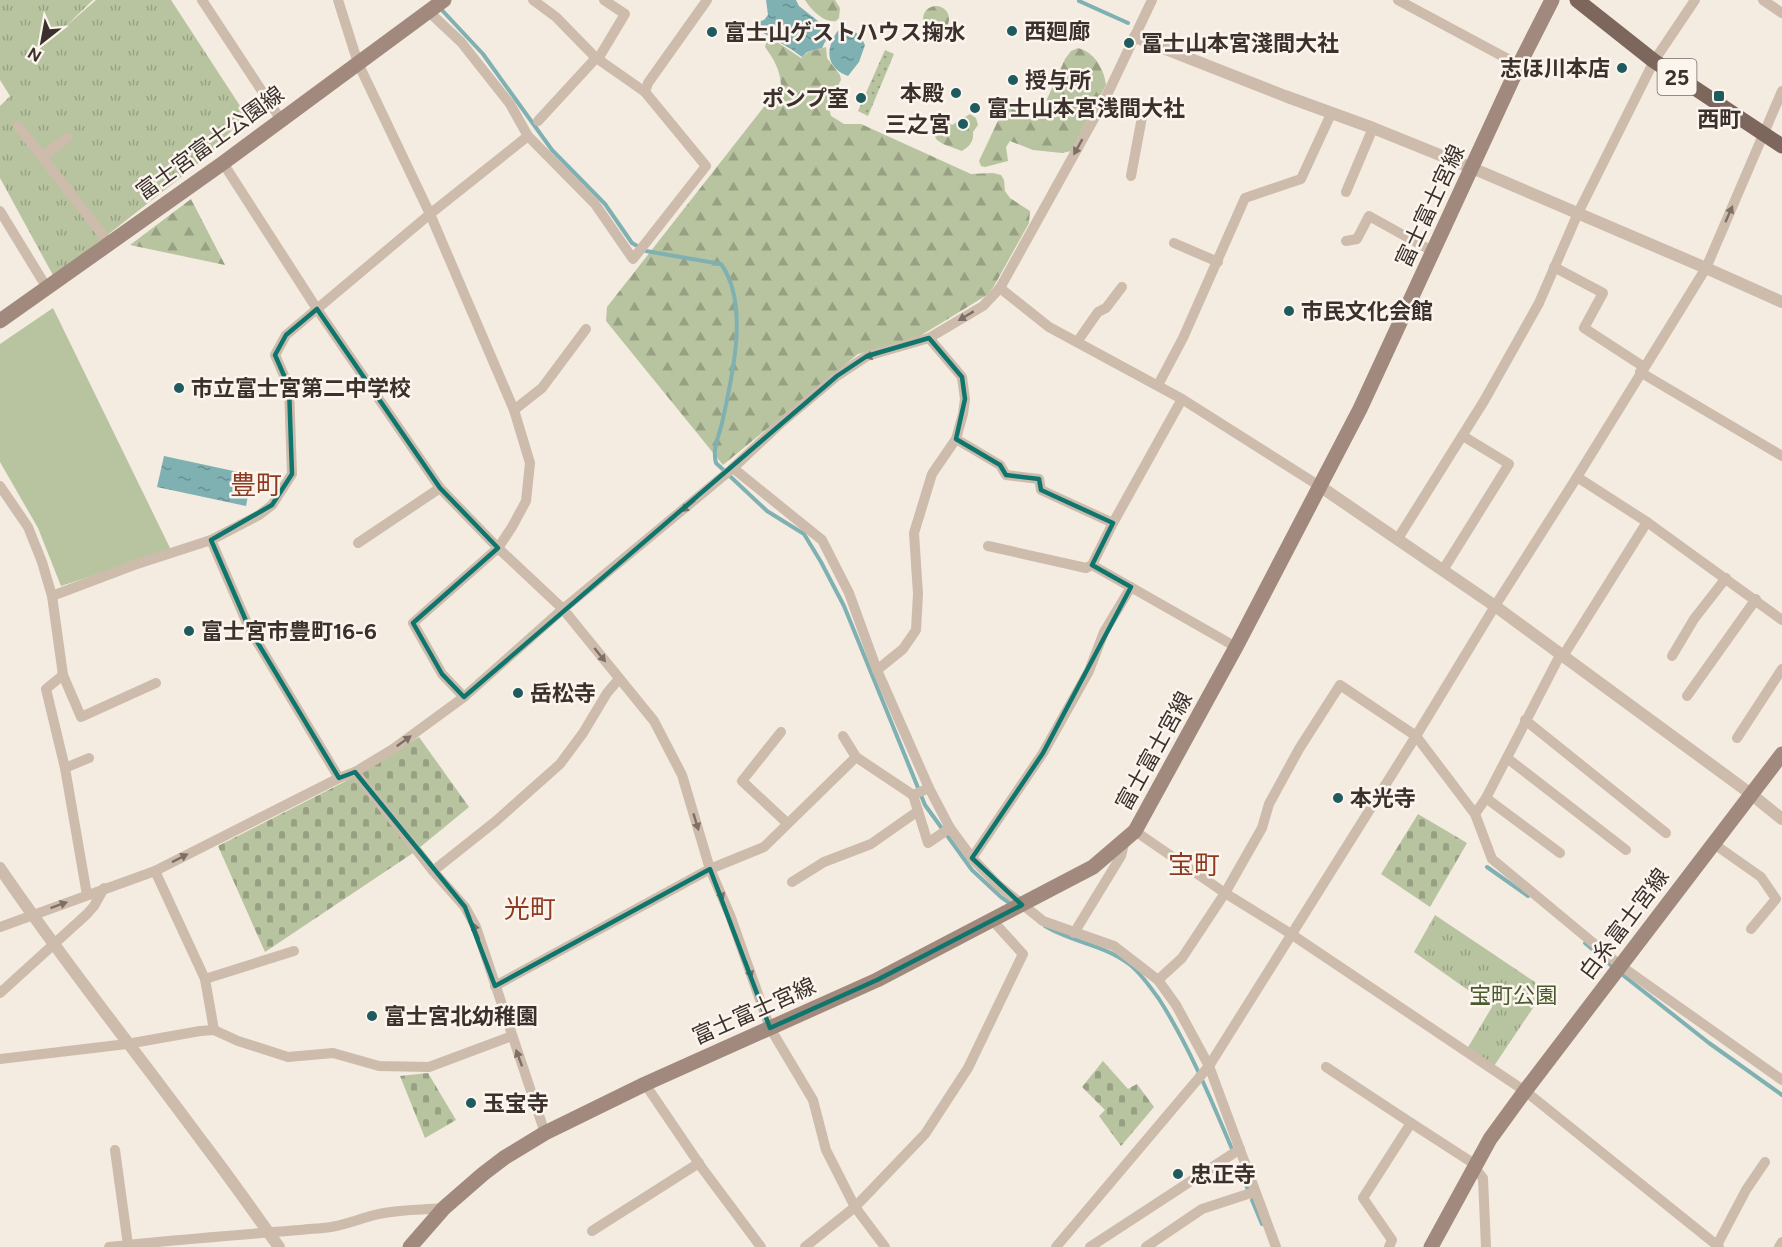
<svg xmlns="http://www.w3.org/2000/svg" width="1782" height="1247" viewBox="0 0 1782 1247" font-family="Figtree,'Noto Sans JP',sans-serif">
<defs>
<pattern id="grass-tufts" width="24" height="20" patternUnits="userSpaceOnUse" patternTransform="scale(1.5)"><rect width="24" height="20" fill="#b8c4a0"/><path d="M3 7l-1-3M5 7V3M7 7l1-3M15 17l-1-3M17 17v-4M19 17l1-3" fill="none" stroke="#97a083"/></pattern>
<pattern id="forest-firs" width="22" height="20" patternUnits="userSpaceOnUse" patternTransform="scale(1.5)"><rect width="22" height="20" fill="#b8c4a0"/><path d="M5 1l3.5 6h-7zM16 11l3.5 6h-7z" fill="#97a083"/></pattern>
<pattern id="cemetery-stones" width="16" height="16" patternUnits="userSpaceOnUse" patternTransform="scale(1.5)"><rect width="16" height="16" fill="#b8c4a0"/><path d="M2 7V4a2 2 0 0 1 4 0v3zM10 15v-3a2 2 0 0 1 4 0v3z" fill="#97a083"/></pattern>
<pattern id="garden-dots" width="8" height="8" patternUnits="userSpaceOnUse" patternTransform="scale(1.5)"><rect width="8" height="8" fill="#b8c4a0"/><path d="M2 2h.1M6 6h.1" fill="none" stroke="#97a083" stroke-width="1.8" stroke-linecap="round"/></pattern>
<pattern id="water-ripples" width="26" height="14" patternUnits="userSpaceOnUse" patternTransform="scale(1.5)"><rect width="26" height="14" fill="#7fb0b2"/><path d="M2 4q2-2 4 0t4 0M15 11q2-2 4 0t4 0" fill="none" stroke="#699091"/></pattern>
</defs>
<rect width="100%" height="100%" fill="#f4ebe1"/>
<g fill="url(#grass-tufts)">
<polygon points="0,0 93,0 64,28 96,0 171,0 246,115 208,156 54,277 0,178 0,106 10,96 0,80"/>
<polygon points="1435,915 1535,982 1541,996 1494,1066 1467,1049 1492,1007 1414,952"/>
</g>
<g fill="url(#forest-firs)">
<path d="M805 0H835L840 8 839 18 836 21C824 23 811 10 805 0Z"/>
<circle cx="936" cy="19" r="13"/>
<path d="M771 38 801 58 808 52 826 47 827 58 840 75 841 80 828 104 831 116 844 124H861L971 174 993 173 1001 175 1004 180 1005 191 1010 198 1030 211 1029 223 994 286 987 295 920 336 858 354 723 465 606 321 607 307 781 85C780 70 774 59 765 47L767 40Z"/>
<path d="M1078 48C1094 52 1104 68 1106 85L1071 151 1062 153 1033 150 1010 141 1006 147 1008 161 985 167 981 166 979 161 1004 108 1008 107 1036 119 1039 117 1065 59 1071 51Z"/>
<path d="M970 114 976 118 978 125 973 132C974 141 970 146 962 151L943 144 937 140 933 134 935 127 932 119 940 118 952 125Z"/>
<polygon points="191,199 225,265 130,245"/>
</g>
<g fill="url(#cemetery-stones)">
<polygon points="419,737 469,807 413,853 265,952 218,846 352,778"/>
<polygon points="1418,814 1467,843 1430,907 1381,874"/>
<polygon points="1103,1061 1128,1089 1137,1084 1154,1107 1121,1146 1099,1116 1105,1110 1082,1087"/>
<polygon points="428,1073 456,1120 425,1138 400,1076"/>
</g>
<polygon fill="url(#garden-dots)" points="885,50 894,54 868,116 858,111"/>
<polygon fill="#b8c4a0" points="53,308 171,550 61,586 38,528 0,462 0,344"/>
<g fill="url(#water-ripples)">
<polygon points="766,0 796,0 799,6 828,29 828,36 822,48 807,52 802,57 791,49 758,30 755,27 757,22 764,20 768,15"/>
<path d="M845 27 860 35 865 45 859 62 848 76C829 69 825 53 834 37 837 31 839 29 845 27Z"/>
<polygon points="164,456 252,475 246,506 157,487"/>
</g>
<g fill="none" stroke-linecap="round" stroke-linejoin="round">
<g stroke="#7fb0b2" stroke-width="4">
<polyline points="1079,1 1128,23"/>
<path d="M440 8 483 54 552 150 605 204 632 243 646 251 721 264C750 304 732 378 722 423 719 437 712 448 716 463L767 511 804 534 821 562 844 606 925 805 972 870 1001 897 1011 904"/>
<polyline points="1487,867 1528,896"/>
<path d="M1045 926C1071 942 1105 945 1129 964 1141 973 1150 987 1159 999 1189 1046 1210 1097 1232 1149"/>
<polyline points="1585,943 1613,967"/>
<polyline points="1619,972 1709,1043 1782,1095"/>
<polyline points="1240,1170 1248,1190"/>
<polyline points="1252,1200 1262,1224"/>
</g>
<g stroke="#cdbbac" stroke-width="10">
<polyline points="202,0 281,120"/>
<polyline points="338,0 358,63 430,214 514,410 530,463 526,501 512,527 498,548 413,623 442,674 464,697"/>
<polyline points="533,0 556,17 595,57 645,92"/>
<polyline points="1398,0 1519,65"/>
<polyline points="1763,0 1782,13"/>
<polyline points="428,11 461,42 510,104 528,136 595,204 633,259 706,166 645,92 648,83 707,0"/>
<polyline points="598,59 625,14 604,0"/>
<polyline points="1106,97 1142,117 1131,176"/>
<polyline points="538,121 596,58"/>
<polyline points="18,126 109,243"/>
<polyline points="42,157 67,138"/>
<polyline points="223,163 317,309 440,488 498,548 563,609 654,721 682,775 710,869 730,915 770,1028 813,1100 826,1150 855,1207 885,1247"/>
<polyline points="1346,192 1373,128"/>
<polyline points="0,211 47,288"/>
<polyline points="1346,241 1357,239 1369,216 1434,252"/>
<polyline points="1174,243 1218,262"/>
<polyline points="1554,267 1603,293 1584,328 1644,367"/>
<polyline points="1000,288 1049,327 1182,399 1321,487"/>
<polyline points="1077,342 1098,312 1106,308 1122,287"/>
<polyline points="1640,372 1782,456"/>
<polyline points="1158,385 1183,338 1245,198 1301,179 1331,114"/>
<polyline points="514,410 542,388 586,329"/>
<polyline points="956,439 1000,465 1006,475 1039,479 1041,490 1113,523"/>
<polyline points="733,468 822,540 849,593 877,670 929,788 950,828 972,858 998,885 1043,921 1114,946 1158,980 1176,1005 1209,1066 1276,1247"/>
<polyline points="1577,477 1647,522 1782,620"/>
<polyline points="0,486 28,527 42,562 52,596 63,675 81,717 156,683"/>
<polyline points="211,540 250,630 339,778"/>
<polyline points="1397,540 1484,401 1539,303 1578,213 1654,61 1695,0"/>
<polyline points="358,543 440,488"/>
<polyline points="988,546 1086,568 1092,565 1236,647"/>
<polyline points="1092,565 1113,523 1182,399"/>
<polyline points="1443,570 1509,464 1463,436"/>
<polyline points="52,596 134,565 211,540 259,515 272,505 292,474 289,387 275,355 286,335 430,214 528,136"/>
<polyline points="1672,656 1694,619 1726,578"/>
<polyline points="877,670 903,649 916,630 918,594 914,533 932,474 956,439 963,414 965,399 962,377 929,338"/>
<polyline points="63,675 46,689 65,768 87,895"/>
<polyline points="1687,696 1756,599"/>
<polyline points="1525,720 1666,833"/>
<polyline points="781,732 742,781 787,823"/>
<polyline points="843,736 856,757 913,795 929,788"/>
<polyline points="1737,738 1782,669"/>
<polyline points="1507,758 1626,850"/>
<polyline points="65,768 89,758"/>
<polyline points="355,772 433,871 465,907 476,927 545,1133"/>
<polyline points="913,795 928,843 950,828"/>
<polyline points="1486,798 1560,853"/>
<polyline points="1475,814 1486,798 1558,659 1563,656 1647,522"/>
<polyline points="1135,831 1225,893 1291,934 1525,1091 1719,1247"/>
<polyline points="1714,844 1761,877 1776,899 1751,929"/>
<polyline points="972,858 1043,753 1089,671 1104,632 1131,587"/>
<polyline points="155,871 205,979 214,1030"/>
<polyline points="433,871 496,821 560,764 583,733 607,693 619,679"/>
<polyline points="792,882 824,862 871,844 918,811"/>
<polyline points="0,927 155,871 339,778 355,772 393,749 464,697 563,609 733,468 781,423 837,376 867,356 929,338 983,306 1000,288 1106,97 1152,0"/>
<polyline points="1074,933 1121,856 1125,840"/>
<polyline points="205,979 294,951"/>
<polyline points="1158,980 1182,958 1225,893 1262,828 1269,804 1299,749 1340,685 1416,736 1475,814 1492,859 1621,966 1782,1080"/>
<polyline points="495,986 710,869 764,847 856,757"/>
<polyline points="0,993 87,914 94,906 104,888"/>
<polyline points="0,1059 127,1044 200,1031 214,1030 238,1041 288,1057 333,1053 379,1066 429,1067 512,1036"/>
<polyline points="1326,1067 1411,1123 1363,1198 1392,1240 1389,1247"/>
<polyline points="645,1084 702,1168 761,1247"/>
<polyline points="1411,1123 1476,1165"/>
<polyline points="115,1150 128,1245"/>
<polyline points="1475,1168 1483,1178 1486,1247"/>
<polyline points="592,1231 699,1163"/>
<path d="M109 1247C180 1239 252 1234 323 1228 344 1227 364 1216 384 1213 404 1209 424 1210 444 1208"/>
<polyline points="805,1247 855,1207 925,1134 968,1068 1023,954 992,920"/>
<polyline points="1056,1247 1209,1066 1416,736 1495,606 1577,477 1706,268 1782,91"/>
<polyline points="1090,1247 1240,1149"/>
<polyline points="1146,1247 1202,1209 1254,1192"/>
<polyline points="1716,1247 1746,1190 1765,1162"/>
<polyline points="1779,1247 1782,1242"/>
</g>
<g stroke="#cdbbac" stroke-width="12">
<polyline points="1135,37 1285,96 1373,128 1472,168 1706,268 1782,302"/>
<polyline points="1321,487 1495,606 1751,794 1782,819"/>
<path d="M0 868C63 961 134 1049 201 1140 228 1175 253 1211 279 1247"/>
</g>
<g stroke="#a18a7d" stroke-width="15">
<polyline points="0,321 223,163 444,0"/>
<polyline points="410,1247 444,1208 483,1174 504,1158 545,1133 645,1084 877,980 1093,867 1135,831 1236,647 1360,409 1519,65 1552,0"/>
<polyline points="1431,1247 1490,1139 1525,1091 1782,754"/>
</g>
<polyline stroke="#7d675c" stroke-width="15" points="1577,0 1654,61 1782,146"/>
</g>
<defs><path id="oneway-solid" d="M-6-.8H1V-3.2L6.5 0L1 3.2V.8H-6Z" transform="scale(1.5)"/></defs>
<g fill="#7d6f65">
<use href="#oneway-solid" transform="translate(1078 147) rotate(119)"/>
<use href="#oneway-solid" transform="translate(1729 214) rotate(-66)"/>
<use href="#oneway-solid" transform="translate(966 316) rotate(149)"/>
<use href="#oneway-solid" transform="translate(873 355) rotate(161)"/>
<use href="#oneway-solid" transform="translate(688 506) rotate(140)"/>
<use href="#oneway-solid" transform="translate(600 655) rotate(51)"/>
<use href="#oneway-solid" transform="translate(404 741) rotate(-36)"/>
<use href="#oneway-solid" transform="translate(696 822) rotate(73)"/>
<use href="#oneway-solid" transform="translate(180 858) rotate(-27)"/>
<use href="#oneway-solid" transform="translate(720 892) rotate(67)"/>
<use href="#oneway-solid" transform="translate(59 905) rotate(-20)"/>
<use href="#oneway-solid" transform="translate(476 931) rotate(-111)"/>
<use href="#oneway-solid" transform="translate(749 970) rotate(70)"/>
<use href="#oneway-solid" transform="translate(519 1058) rotate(-110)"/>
</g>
<path fill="none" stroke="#0f766e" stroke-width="4.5" stroke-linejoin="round" d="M317 309 440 488 498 548 413 623 442 674 464 697 837 376 867 356 929 338 962 377 965 399 956 439 1000 465 1006 475 1039 479 1041 490 1113 523 1092 565 1131 587 1043 753 972 858 1022 905 877 980 770 1028 710 869 495 986 465 907 355 772 339 778 250 630 211 540 272 505 292 474 289 387 275 355 286 335Z"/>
<g fill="#1f5a5e" stroke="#fbf5ee" stroke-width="2">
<circle cx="1012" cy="31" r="6"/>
<circle cx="712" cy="32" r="6"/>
<circle cx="1129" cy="43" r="6"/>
<circle cx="1622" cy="68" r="6"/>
<circle cx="1013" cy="80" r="6"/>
<circle cx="956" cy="93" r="6"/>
<rect x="1713" y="90" width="12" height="12" rx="3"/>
<circle cx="861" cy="98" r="6"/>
<circle cx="975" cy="108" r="6"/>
<circle cx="963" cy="124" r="6"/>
<circle cx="1289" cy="311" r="6"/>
<circle cx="179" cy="388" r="6"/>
<circle cx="189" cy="631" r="6"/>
<circle cx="518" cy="693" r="6"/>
<circle cx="1338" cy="798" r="6"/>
<circle cx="372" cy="1016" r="6"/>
<circle cx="471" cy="1103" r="6"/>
<circle cx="1178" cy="1174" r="6"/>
</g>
<g text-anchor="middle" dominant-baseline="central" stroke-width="5" stroke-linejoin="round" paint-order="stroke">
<rect fill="#fbf5ee" stroke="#756b66" stroke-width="1.5" x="1657.5" y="59" width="39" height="36" rx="4.5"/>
<g font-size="21" font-weight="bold" fill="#3b302b">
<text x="1677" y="77">25</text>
</g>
<g font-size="22" font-weight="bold" fill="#3b302b" stroke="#fbf5ee" text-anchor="start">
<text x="1024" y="31">西廻廊</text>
<text x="724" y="32">富士山ゲストハウス掬水</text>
<text x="1141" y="43">冨士山本宮淺間大社</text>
<text x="1610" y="68" text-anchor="end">志ほ川本店</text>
<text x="1025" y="80">授与所</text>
<text x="944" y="93" text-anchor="end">本殿</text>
<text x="849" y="98" text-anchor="end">ポンプ室</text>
<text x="987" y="108">富士山本宮浅間大社</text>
<text x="1719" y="119" text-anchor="middle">西町</text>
<text x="951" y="124" text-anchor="end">三之宮</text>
<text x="1301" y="311">市民文化会館</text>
<text x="191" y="388">市立富士宮第二中学校</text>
<text x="201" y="631">富士宮市豊町16-6</text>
<text x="530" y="693">岳松寺</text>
<text x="1350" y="798">本光寺</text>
<text x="384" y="1016">富士宮北幼稚園</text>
<text x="483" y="1103">玉宝寺</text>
<text x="1190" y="1174">忠正寺</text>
</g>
<g font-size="22" fill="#3b302b" stroke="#fbf5ee">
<text transform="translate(210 143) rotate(-36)">富士宮富士公園線</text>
<text transform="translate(1430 206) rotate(-65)">富士富士宮線</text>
<text transform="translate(1154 751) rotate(-61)">富士富士宮線</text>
<text transform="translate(1624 924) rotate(-53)">白糸富士宮線</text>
<text transform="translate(754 1011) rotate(-24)">富士富士宮線</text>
</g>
<g font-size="22" fill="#4a5a2e" stroke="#fbf5ee">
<text x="1513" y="995">宝町公園</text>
</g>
<g font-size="26" fill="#8c3b22" stroke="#fbf5ee">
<text x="256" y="485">豊町</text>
<text x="1194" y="865">宝町</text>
<text x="530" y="909">光町</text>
</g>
</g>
<g transform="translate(42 42) rotate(211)" stroke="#fbf5ee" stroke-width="4.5" paint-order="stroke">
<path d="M0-4.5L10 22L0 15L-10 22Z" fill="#3b302b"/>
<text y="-9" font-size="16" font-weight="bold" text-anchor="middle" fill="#3b302b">N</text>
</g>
</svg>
